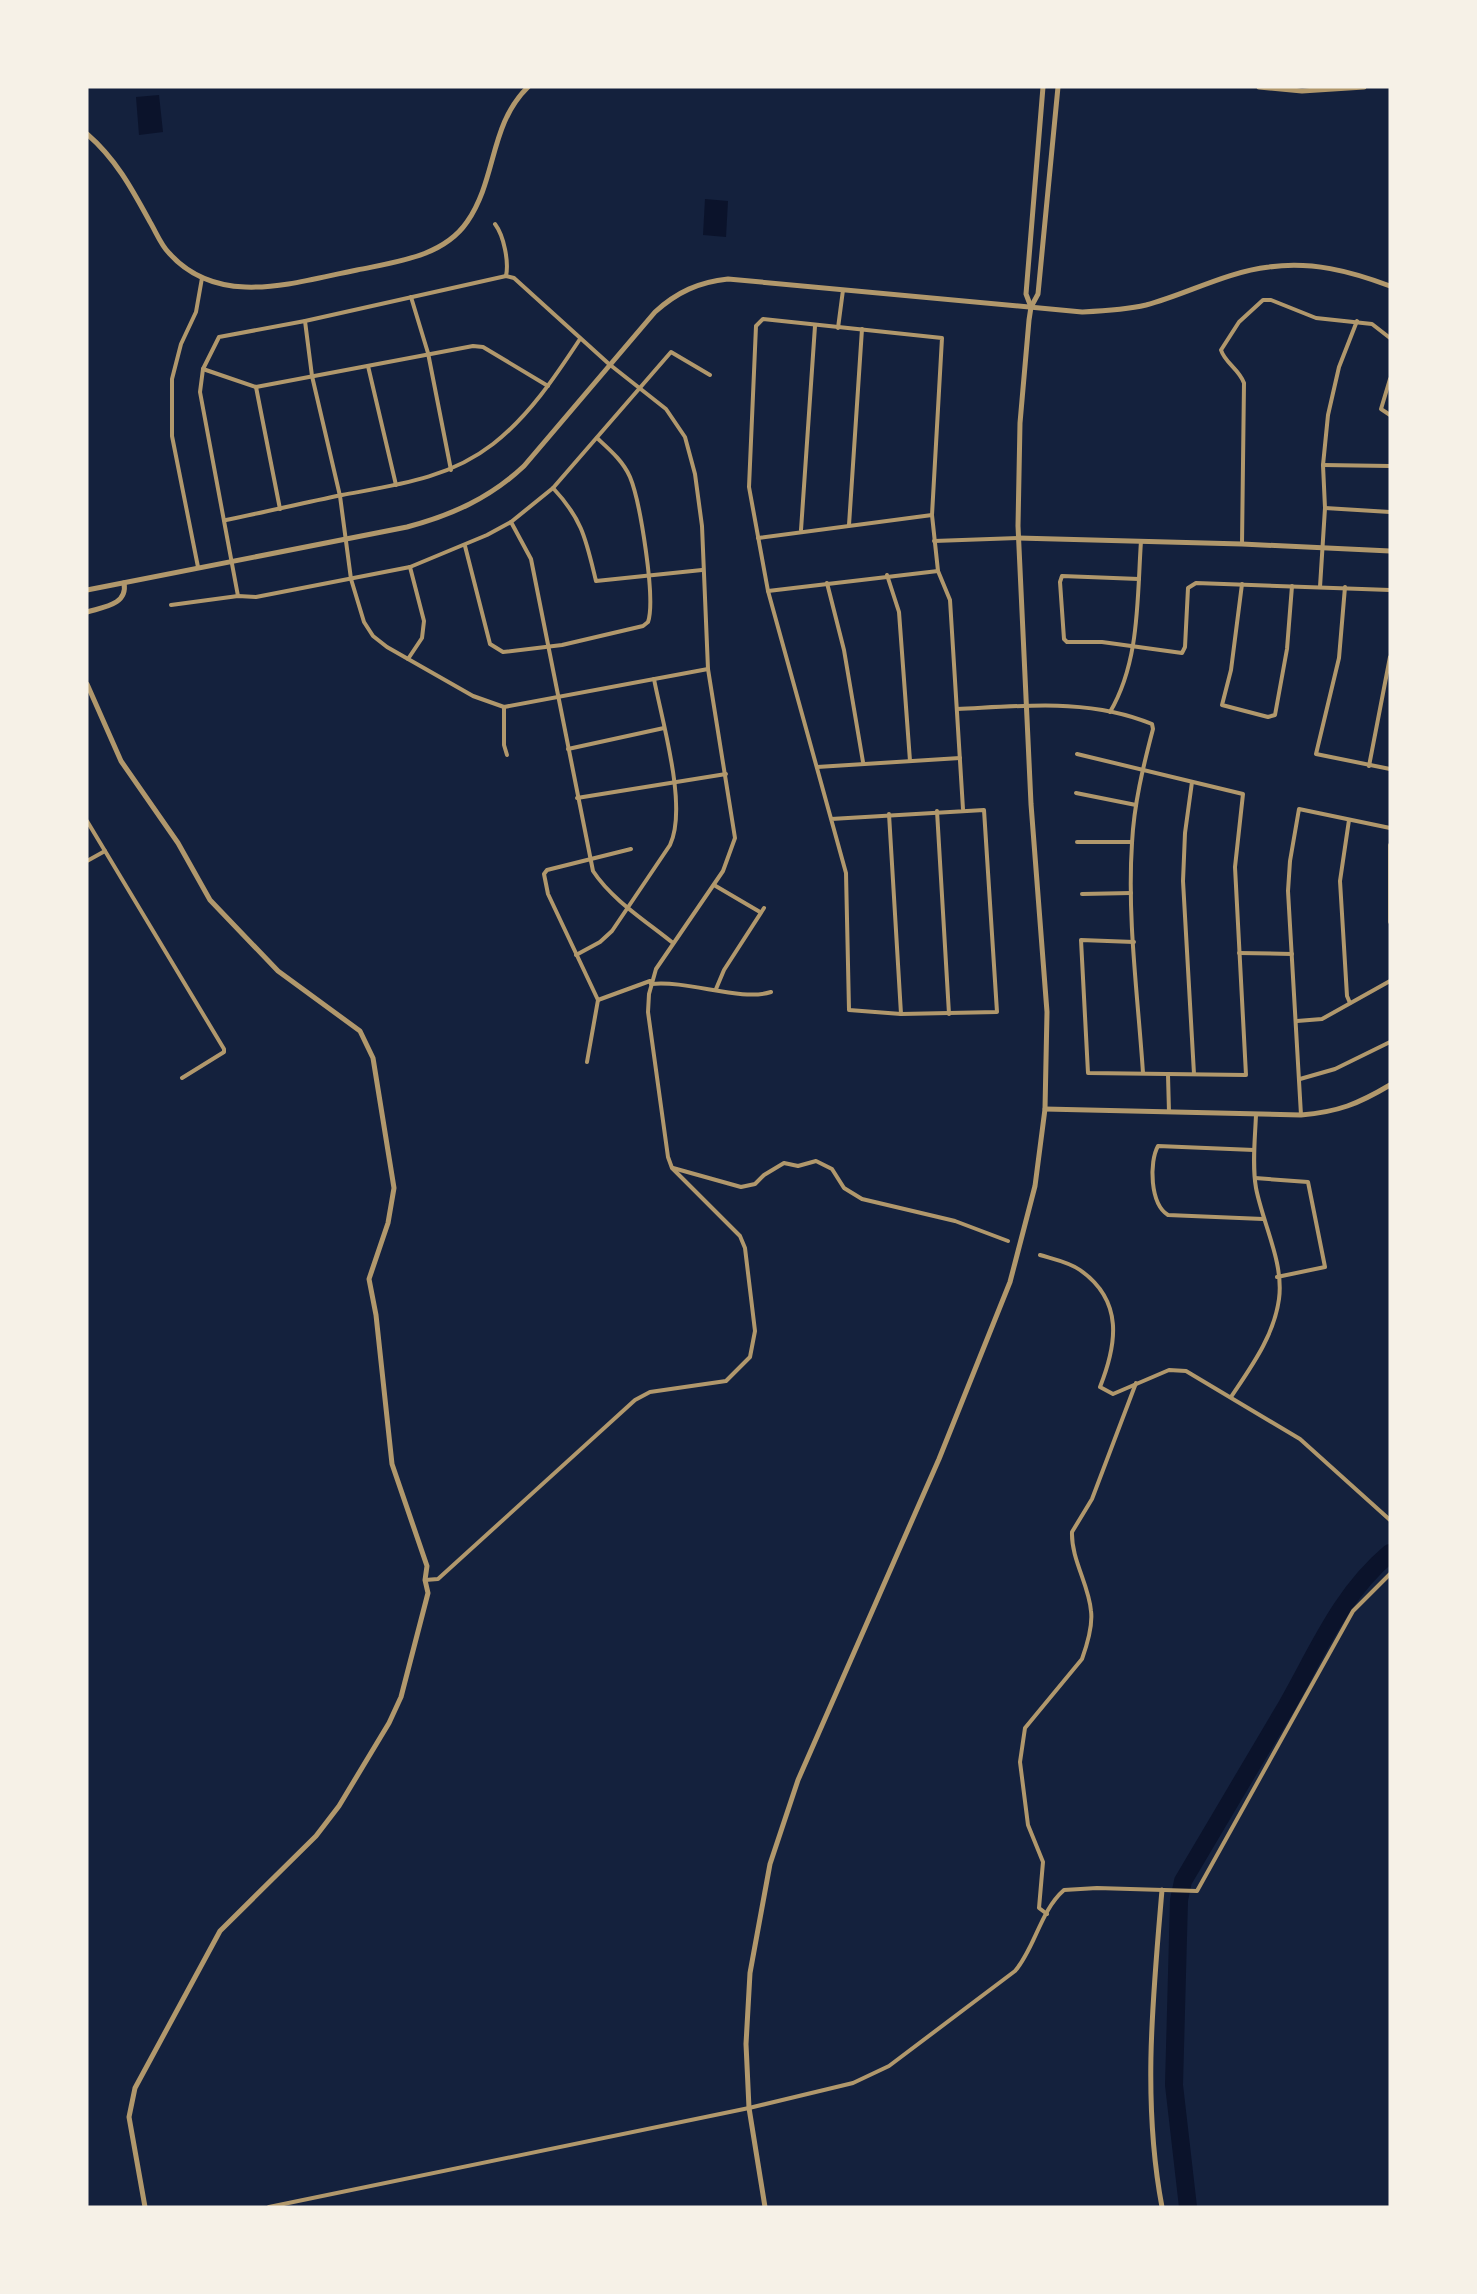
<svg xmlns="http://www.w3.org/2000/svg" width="1477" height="2294" viewBox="0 0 1477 2294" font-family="Lato,sans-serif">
<rect width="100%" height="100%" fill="#14213d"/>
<g fill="#0b132b">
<polygon points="159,95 163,132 139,135 136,97"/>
<polygon points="705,199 728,201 726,237 703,235"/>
</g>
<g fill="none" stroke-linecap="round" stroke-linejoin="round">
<path stroke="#0b132b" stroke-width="18" d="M1188 2207 1174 2085 1179 1900 1183 1881C1217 1823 1252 1765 1286 1707 1317 1653 1340 1595 1390 1553"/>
<g stroke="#b1986c" stroke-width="4">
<path d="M495 224C504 236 509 262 506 276"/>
<polyline points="411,297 428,353 451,470"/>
<polyline points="305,321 312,376 340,496 351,579 364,622 373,636 387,647 473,696 504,707 708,669"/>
<polyline points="838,328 843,290"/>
<polyline points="368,366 396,485"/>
<polyline points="203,369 256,387 473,346 483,347 548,386"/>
<polyline points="1390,379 1381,409 1390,415"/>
<polyline points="256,387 280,509"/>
<polyline points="1323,465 1390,466"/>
<path d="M553 488C583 520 586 540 596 581L702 570"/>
<polyline points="1325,508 1390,512"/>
<path d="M226 520C265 512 303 503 342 495 396 485 448 479 493 444 529 416 555 377 580 339"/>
<path d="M511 522 531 559 593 871C612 900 646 921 673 943"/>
<polyline points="849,525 862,329"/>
<polyline points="801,530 815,326"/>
<polyline points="758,538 932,515"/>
<polyline points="934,541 1018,538"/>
<path d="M1242 544 1244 383C1239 369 1225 363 1221 350L1239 322 1263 300H1271L1316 318 1372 324 1390 338"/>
<path d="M465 546 490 644 503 652 562 645 643 626 648 622C656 599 640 501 630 477 623 461 610 450 597 438"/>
<polyline points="198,567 172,436 172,379 181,344 196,312 202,278"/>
<polyline points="887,575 899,612 910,761"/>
<polyline points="1139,579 1062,576 1060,582 1064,639 1067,642 1102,642 1182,653 1185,647 1188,588 1196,583 1390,590"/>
<polyline points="827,583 844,650 863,762"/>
<polyline points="1242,584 1231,670 1222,705 1268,717 1275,715 1287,649 1292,586"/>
<polyline points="1320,587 1325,508 1323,465 1328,415 1339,367 1357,321"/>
<polyline points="1345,587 1339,658 1316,754 1390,769"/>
<polyline points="768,591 938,571"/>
<polyline points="238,596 200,392 203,369 219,337 305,321 506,276 514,278 609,364 666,409 685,437 695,474 702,526 708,669 735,838 723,871 656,969 649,994 648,1012 668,1157 672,1168 740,1236 745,1248 755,1331 750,1357 726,1381 650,1392 635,1400 438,1579 425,1580"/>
<polyline points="171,605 238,596 256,597 410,567 487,535 511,522 553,488 671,352 710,375"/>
<polyline points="408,659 422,638 424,621 410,567"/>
<polyline points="504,707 504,745 507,755"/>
<path d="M957 709C1022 706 1090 698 1152 724L1153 729C1143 767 1134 804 1132 843 1127 919 1138 997 1143 1073"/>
<path d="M1110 712C1140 661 1137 599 1141 541"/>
<polyline points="568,749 664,728"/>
<polyline points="1077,754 1243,794 1235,867 1246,1075 1088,1073 1081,940 1134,942"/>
<polyline points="1369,766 1390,657"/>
<polyline points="817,767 960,758"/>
<polyline points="1192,782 1185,833 1183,881 1194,1074"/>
<polyline points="1076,793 1136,805"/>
<polyline points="577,798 726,774"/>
<polyline points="937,811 949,1014"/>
<polyline points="889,814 901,1014"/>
<polyline points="831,819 984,810 997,1012 901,1014 849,1010 846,873 768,591 749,487 756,326 763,319 942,338 932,515 938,571 950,600 963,809"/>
<polyline points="1349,820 1340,881 1347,996 1350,1003"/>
<polyline points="87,821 224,1049 224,1052 182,1078"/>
<polyline points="1077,842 1132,842"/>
<polyline points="1390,845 1390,922"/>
<polyline points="87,861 105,851"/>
<polyline points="714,885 760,912"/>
<polyline points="1082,894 1131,893"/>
<polyline points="1239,953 1292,954"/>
<path d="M576 955 600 942 612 931 670 845C688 807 662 721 654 679"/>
<polyline points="716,989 724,970 764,908"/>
<path d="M598 1000 650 981 651 984C689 980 741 1002 771 992"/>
<polyline points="1297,1021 1322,1019 1390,981"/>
<polyline points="587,1062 598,1000 548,894 544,874 547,870 631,849"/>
<polyline points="1168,1075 1169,1112"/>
<polyline points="1300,1079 1335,1069 1390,1042"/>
<polyline points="1301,1115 1288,891 1290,861 1299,809 1390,828"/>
<path d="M1254 1150 1158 1146C1149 1162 1150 1204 1168 1215L1263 1219"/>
<polyline points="673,1168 741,1187 755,1184 764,1175 784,1163 798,1166 816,1161 832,1169 844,1188 862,1199 955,1221 1008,1241"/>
<polyline points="1255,1178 1308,1182 1325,1267 1277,1277"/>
<path d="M1040 1255C1053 1259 1069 1262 1080 1270 1124 1301 1117 1344 1100 1387L1113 1394 1169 1370 1186 1371 1300 1439 1390 1520"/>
<path d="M1231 1397C1251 1367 1274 1336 1279 1299 1284 1263 1263 1224 1256 1188 1252 1165 1255 1139 1256 1115"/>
<path d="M1047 1914 1039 1908 1043 1862 1028 1825 1020 1762 1025 1728 1082 1659C1087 1645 1093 1626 1091 1611 1089 1585 1071 1559 1072 1532L1092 1499 1136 1383"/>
<path d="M269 2207 749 2108 853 2083 889 2066 1015 1971C1035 1948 1040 1911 1064 1890L1097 1888 1197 1891 1353 1611 1390 1574"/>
</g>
<g stroke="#b1986c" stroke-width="5">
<polyline points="1259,87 1302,91 1364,87"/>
<path d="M87 134C116 159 132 189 150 222 156 232 161 245 169 253 219 309 295 282 357 270 395 262 443 257 467 222 497 179 489 125 528 87"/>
<polyline points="1031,307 1026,294 1043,87"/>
<polyline points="1018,538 1242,544 1390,551"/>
<path d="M87 590 407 527C452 515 490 498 524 466L655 312C677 292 699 282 728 279L1082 312C1103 311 1125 310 1146 305 1187 294 1226 272 1269 267 1311 261 1350 271 1390 286"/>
<path d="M87 612C103 607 128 605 124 583"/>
<polyline points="87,684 121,761 178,843 210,900 278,971 360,1031 373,1058 394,1188 388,1223 369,1279 376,1315 392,1464 427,1566 425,1580 428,1593 401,1697 389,1723 339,1806 316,1836 220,1931 135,2088 129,2117 145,2207"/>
<path d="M1045 1109 1301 1115C1338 1112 1358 1104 1390 1085"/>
<path d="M1162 1890C1153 1996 1142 2101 1162 2207"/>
<polyline points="765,2207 749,2108 746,2044 750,1973 770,1864 798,1780 939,1459 1010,1282 1035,1186 1045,1109 1047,1012 1031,804 1018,526 1020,423 1029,320 1031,307 1038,294 1058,87"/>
</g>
</g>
<rect width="1477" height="2294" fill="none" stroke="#f6f1e7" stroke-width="177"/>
</svg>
